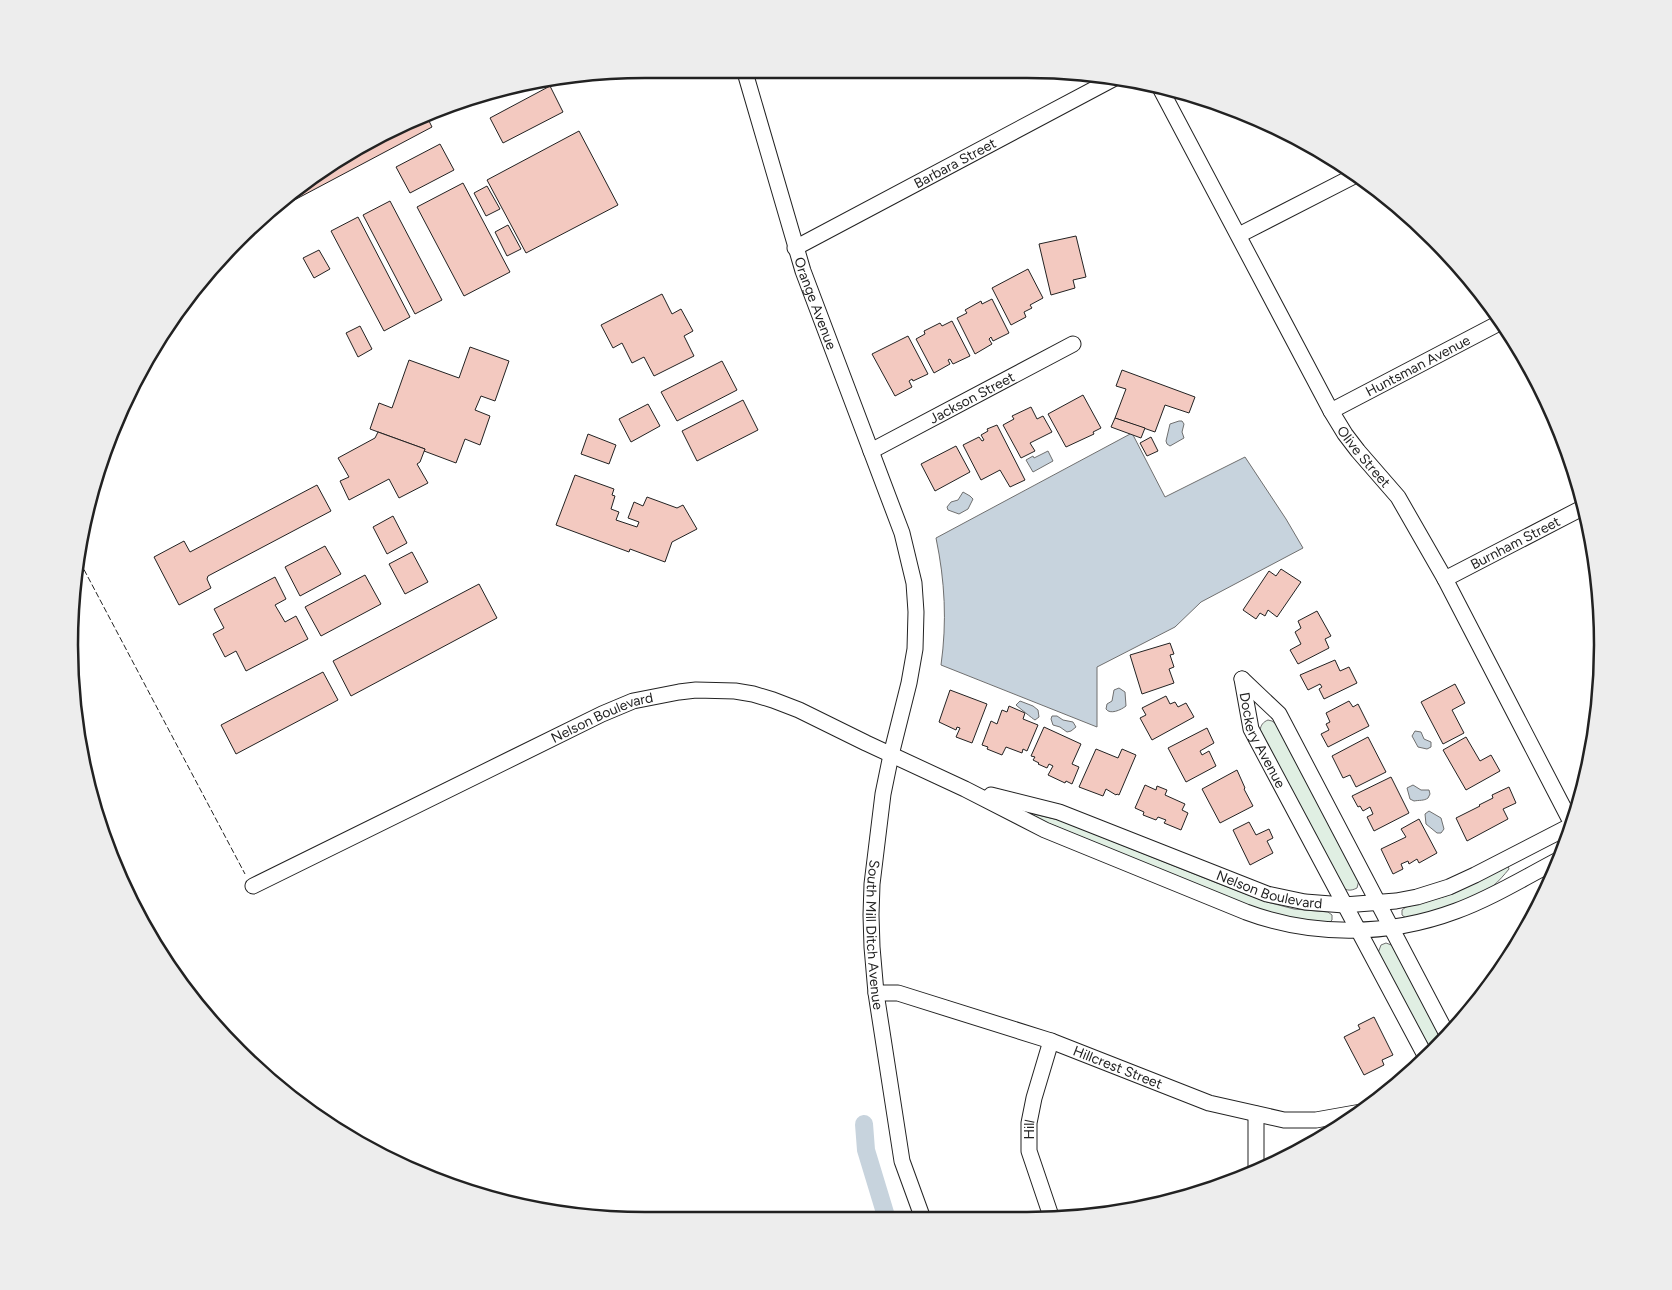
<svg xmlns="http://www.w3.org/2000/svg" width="1672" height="1290" viewBox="0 0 1672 1290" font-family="Figtree,sans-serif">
<rect width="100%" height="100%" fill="#fff"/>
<g fill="#e0efe3" stroke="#6f6f6f">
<path d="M1268 720 1272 721 1276 724 1359 880 1357 888C1351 891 1347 891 1342 887L1260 730C1261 725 1263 722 1268 720Z"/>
<polygon points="1016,810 1059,820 1217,883 1267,902 1294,909 1328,912 1332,915 1332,920 1329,923 1317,923 1266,913"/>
<path d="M1508 866 1509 869C1504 875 1499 881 1493 886 1468 904 1435 911 1406 918L1402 915V910L1406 907 1446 896Z"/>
<polygon points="1386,943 1394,946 1444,1041 1433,1054 1378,953 1381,945"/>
</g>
<g fill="#c7d3dd" stroke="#6f6f6f">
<polygon points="1179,421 1182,421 1184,424 1182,432 1184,438 1170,446 1167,444 1166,441 1170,424"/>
<path d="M1132 433 1165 497 1245 457 1286 519 1303 548 1201 602 1175 627 1097 667V727L941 665C947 622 945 581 936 538Z"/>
<polygon points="1048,451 1053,461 1033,472 1026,460 1033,456 1034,458"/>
<polygon points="963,492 970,496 973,499 968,509 959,514 948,510 947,507 951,502 958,500"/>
<path d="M1119 688 1125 692 1126 706C1121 710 1110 715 1106 709L1107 704 1112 701 1114 690Z"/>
<path d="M1020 701 1033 706 1038 710 1039 717 1035 720C1033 719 1017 706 1016 705Z"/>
<polygon points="1052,716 1057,716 1063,720 1073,722 1076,727 1071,731 1067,732 1060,727 1053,725 1051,719"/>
<polygon points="1415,731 1421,732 1424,739 1431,742 1431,747 1427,749 1418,747 1412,736"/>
<path d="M1413 785 1421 790H1429L1430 794 1428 798C1424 801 1419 800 1414 801L1410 799 1407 788Z"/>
<polygon points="1429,811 1441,818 1444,829 1441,833 1437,833 1426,824 1425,814"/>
</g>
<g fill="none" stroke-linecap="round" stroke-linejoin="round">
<polyline stroke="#c7d3dd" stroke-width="18" points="864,1124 866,1150 886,1216"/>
</g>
<g fill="#f3c9c0" stroke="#222">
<polygon points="550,86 563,112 503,143 490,118"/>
<polygon points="508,87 481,101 478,96 496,88"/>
<polygon points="427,117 432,127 268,214 357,146"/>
<polygon points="579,131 618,205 526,253 487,180"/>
<polygon points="440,144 454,170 410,193 396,167"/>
<polygon points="463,183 510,272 464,296 417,207"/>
<polygon points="487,186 500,209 486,216 474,193"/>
<polygon points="390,201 442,300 415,314 363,215"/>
<polygon points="358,217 410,317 384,331 331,231"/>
<polygon points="508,225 521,249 507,256 495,232"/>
<polygon points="1076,236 1086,277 1073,280 1075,288 1051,295 1039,244"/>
<polygon points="319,250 330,269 314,278 303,258"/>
<polygon points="1028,269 1043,298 1030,305 1032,308 1024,312 1026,317 1011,325 992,288"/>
<polygon points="662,294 672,314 681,309 693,331 684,336 694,356 654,376 644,357 632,363 622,343 613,348 601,325"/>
<polygon points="992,299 1009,333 993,341 991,337 989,339 992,344 975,354 957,318 967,313 965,310 981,301 982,304"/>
<polygon points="952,321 970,356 953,364 950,359 948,360 950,364 934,373 916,339 925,334 924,331 940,323 942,326"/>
<polygon points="360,326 372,349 358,357 346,333"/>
<polygon points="908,336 928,374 913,381 912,379 909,381 912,387 895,396 872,354"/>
<polygon points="470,347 509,361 495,401 481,396 475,410 490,416 480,445 465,439 456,463 424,451 425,449 370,429 379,403 392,408 409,360 459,378"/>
<polygon points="722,361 737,390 677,421 661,392"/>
<polygon points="1122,370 1195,397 1189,413 1165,405 1155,432 1115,418 1126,389 1116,386"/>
<polygon points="1083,395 1101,428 1093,432 1094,434 1066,447 1048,414"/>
<polygon points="743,400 758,430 697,461 682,431"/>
<polygon points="648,404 660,426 631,442 619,419"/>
<polygon points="1031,407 1037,419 1043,416 1052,432 1030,443 1035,451 1021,458 1003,425 1014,419 1012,416"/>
<polygon points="1115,418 1145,428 1141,438 1111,427"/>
<polygon points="997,425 1025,480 1010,487 1000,470 981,480 963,445 979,437 982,441 984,440 981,435 988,431 987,429"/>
<polygon points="378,432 425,449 420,462 417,464 428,483 399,498 389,479 349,500 340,481 349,477 338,458 375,438"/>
<polygon points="588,434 616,445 609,464 581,454"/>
<polygon points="1151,437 1158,451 1147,456 1140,443"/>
<polygon points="956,446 970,472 935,491 921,464"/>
<polygon points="575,475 614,489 612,495 615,496 611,509 619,512 616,520 637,527 639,522 628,518 634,502 643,506 647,497 677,508 683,505 697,529 672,542 665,562 630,549 629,552 556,525"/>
<polygon points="317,485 331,511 208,576 207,579 211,588 179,605 154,557 184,541 190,552"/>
<polygon points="393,516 407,543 387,554 373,527"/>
<polygon points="325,546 341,574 300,596 285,567"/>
<polygon points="412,552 428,582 405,594 389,564"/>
<polygon points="1281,569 1301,582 1277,617 1268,610 1265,616 1260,613 1256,619 1243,610 1269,571 1276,576"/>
<polygon points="365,575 381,604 321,636 305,607"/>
<polygon points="275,577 286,599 275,605 285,622 296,616 308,639 246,671 236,651 225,657 213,634 224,628 214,609"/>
<polygon points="479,584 497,618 351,696 333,661"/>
<polygon points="1317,611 1331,636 1325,639 1329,648 1298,664 1290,650 1301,644 1295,632 1301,628 1298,621"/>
<polygon points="1170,643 1174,654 1170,655 1174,667 1169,669 1174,683 1142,694 1130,655"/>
<polygon points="1335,660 1340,671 1349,667 1357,683 1324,699 1319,689 1322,687 1320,684 1308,690 1300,675"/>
<polygon points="323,672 338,700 236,754 221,725"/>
<polygon points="1455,684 1465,703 1452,710 1464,733 1443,744 1421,702"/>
<polygon points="950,690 987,704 972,743 956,737 960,728 957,727 956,730 939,722"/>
<polygon points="1166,696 1170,704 1175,702 1178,707 1186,703 1194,717 1152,740 1140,718 1146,715 1142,708"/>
<polygon points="1349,701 1353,707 1358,704 1369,726 1328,747 1321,734 1329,730 1326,724 1330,722 1326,713"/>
<polygon points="1009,706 1025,713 1023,719 1038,725 1027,751 1023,749 1022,753 1006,747 1002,755 987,749 988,747 982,745 991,721 997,724 1002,710 1007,712"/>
<polygon points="1044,727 1081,744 1072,764 1079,767 1072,784 1066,781 1065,783 1048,775 1053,766 1049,764 1047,768 1038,764 1039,763 1033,760 1035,757 1031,756"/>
<polygon points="1207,728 1214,743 1200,751 1202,755 1209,751 1216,766 1186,782 1168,748"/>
<polygon points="1368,737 1386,772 1356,787 1350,775 1343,778 1332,756"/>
<polygon points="1466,737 1480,761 1491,755 1500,771 1466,790 1443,750"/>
<polygon points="1096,749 1118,758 1122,749 1136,755 1119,795 1117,794 1116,795 1106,789 1103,796 1079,787"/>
<polygon points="1237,770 1245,788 1244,789 1253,806 1220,823 1202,789"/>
<polygon points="1391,777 1409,813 1374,831 1367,817 1373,814 1370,807 1363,811 1360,806 1358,807 1352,796"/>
<polygon points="1145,785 1156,790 1157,786 1167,790 1165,795 1185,804 1182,810 1188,813 1181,830 1164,823 1166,820 1158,817 1156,820 1143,815 1144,812 1135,808"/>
<polygon points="1509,787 1516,803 1503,809 1508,819 1467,841 1456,818 1480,806 1479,805 1493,798 1492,795"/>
<polygon points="1419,819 1437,853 1419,863 1417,859 1409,864 1408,861 1401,864 1403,869 1393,874 1381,849 1406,837 1401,829"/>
<polygon points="1249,822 1256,835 1269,829 1273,838 1267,841 1273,853 1250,865 1233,830"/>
<polygon points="1374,1017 1393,1055 1382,1060 1384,1065 1364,1075 1344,1037 1360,1029 1358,1025"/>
</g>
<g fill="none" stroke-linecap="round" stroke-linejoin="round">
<g stroke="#222" stroke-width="17">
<g id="street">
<path id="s1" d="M744 69 803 271 902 533 914 583 916 612 915 649 909 683 891 755 883 794 872 884 871 915 872 947 876 993 902 1161 922 1216"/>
<path id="s2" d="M1159 86 1331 411 1345 434 1358 451 1398 497 1445 579 1572 824"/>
<polyline points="1239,235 1356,175"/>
<path id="s3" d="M795 248 1115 78"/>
<path id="s4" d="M1331 411 1503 321"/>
<path id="s5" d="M871 451 1073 344"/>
<path id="s6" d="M1445 579 1584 507"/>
<path id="s7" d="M1242 679 1251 729 1427 1059"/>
<polyline points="1242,679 1279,714 1448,1036"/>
<path id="s8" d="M991 795 1059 812 1267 894 1305 902 1344 905 1396 901 1417 897 1449 887 1475 875 1572 825"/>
<path id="s9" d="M253 886 602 714 633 701 679 692 696 690 735 691 753 694 773 700 799 710 866 743 965 789 1045 830 1246 912C1313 937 1389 936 1456 911 1492 898 1527 876 1562 858"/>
<path id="s10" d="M876 993H898L1051 1041 1209 1103 1284 1120H1316L1361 1112"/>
<polyline points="1256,1169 1256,1114"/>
<path id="s11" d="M1051 1216 1029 1151V1123L1034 1098 1051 1041"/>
</g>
</g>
<use href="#street" stroke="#fff" stroke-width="15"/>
<polyline stroke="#222" stroke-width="1" stroke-dasharray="6 2.5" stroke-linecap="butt" points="80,562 245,874"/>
</g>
<g text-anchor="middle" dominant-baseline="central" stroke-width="4" stroke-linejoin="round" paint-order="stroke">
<g font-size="14" fill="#222" stroke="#fff">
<text stroke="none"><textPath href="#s3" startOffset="181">Barbara Street</textPath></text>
<text stroke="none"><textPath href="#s1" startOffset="245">Orange Avenue</textPath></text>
<text stroke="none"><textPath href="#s4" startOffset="98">Huntsman Avenue</textPath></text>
<text stroke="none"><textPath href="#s5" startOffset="114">Jackson Street</textPath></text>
<text stroke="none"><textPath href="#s2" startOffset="424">Olive Street</textPath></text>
<text stroke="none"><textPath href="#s6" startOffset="79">Burnham Street</textPath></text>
<text stroke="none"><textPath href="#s9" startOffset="388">Nelson Boulevard</textPath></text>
<text stroke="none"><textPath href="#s7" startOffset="65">Dockery Avenue</textPath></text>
<text stroke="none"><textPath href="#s8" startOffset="295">Nelson Boulevard</textPath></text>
<text stroke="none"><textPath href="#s1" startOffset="898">South Mill Ditch Avenue</textPath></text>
<text stroke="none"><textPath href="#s10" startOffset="254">Hillcrest Street</textPath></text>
<text stroke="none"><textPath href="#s11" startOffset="90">Hill</textPath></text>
</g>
</g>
<path d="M0 0H1672V1290H0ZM645 78H1027A567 567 0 0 1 1594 645V645A567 567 0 0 1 1027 1212H645A567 567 0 0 1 78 645V645A567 567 0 0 1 645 78Z" fill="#ededed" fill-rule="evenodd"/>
<path fill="none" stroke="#222" stroke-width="2.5" d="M645 78H1027A567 567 0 0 1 1594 645V645A567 567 0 0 1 1027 1212H645A567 567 0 0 1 78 645V645A567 567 0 0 1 645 78Z"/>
</svg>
